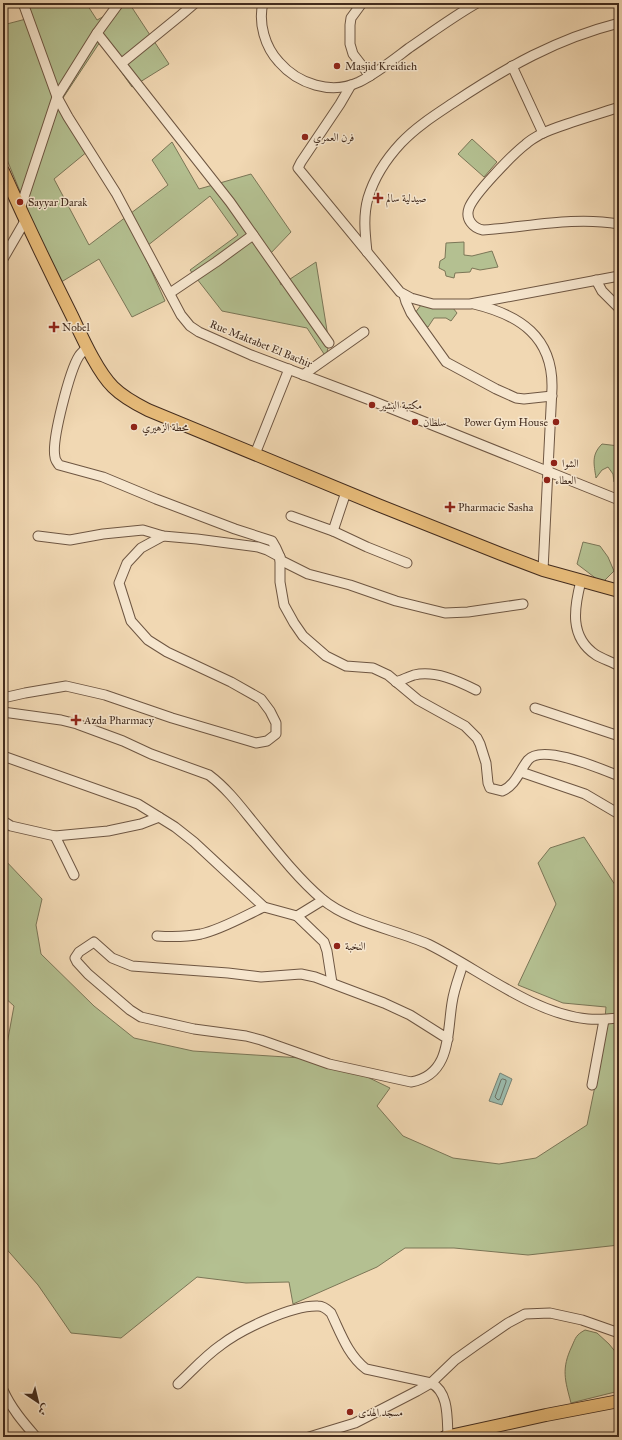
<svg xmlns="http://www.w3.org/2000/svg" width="622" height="1440" viewBox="0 0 622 1440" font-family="'IM FELL Great Primer',Amiri,serif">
<rect width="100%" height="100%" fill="#f1d8b3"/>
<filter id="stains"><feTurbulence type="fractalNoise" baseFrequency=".005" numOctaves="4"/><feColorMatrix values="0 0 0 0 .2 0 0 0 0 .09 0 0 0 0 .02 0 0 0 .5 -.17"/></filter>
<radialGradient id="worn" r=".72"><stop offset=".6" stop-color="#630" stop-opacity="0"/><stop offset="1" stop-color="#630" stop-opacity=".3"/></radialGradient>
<g fill="#b4c091" stroke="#7b7657">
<polygon points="21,3 86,3 97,20 129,3 169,64 132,87 100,42 57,107 88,151 54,179 89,245 168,185 152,160 172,142 199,189 251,174 291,232 269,255 281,285 316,262 329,343 326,357 307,328 222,311 190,270 238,235 210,196 142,250 165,301 132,317 99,259 58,284 3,150 3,25 26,19"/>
<polygon points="472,139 497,162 484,177 458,154"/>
<polygon points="464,242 464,255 472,256 492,251 498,267 480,270 472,268 470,272 455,273 454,278 446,276 445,271 439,268 440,261 445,258 446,243"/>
<polygon points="421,305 453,308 457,313 451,321 446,318 434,318 428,327 424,326 415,313"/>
<path d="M602 444 619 446V481L614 482 613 474 608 467 602 470 596 478C594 464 591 455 602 444Z"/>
<polygon points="583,542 600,546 608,557 614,571 602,583 577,564"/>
<polygon points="584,837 619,891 619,1245 528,1255 454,1248 405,1248 377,1267 293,1304 289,1282 246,1283 197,1277 121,1338 71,1333 38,1285 3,1245 3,1066 14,1006 3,996 3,858 42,899 36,925 41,954 94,1006 134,1038 193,1051 332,1060 390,1088 377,1106 403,1136 453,1158 499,1164 536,1158 587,1125 602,1052 606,1007 563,1003 518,985 556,904 538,863 550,848"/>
<path d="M585 1330 597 1333 609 1344 618 1355 619 1391 571 1403C565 1380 561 1369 572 1346 576 1337 576 1335 585 1330Z"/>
</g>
<polygon fill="#9bbaac" stroke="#778173" points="500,1073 512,1079 502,1105 489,1101"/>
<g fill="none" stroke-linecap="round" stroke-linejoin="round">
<polygon stroke="#6e7264" stroke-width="1" points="503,1079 506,1080 506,1082 500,1099 498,1100 495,1097 501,1080"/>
<g stroke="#6e5642" stroke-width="11">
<g id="minor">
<polyline points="23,3 57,97 68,117 116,193 181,315 190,326 199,332 251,355 370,400 619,500"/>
<path d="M263 3C258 23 265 47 279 62 298 84 331 95 359 82 377 73 393 60 409 48 431 33 454 16 477 3"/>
<polyline points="362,3 351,18 350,25 350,44 353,54 370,76"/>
<polyline points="97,33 230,202 329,343"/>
<polyline points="122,63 181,15 195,3"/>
<polyline points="512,66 543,133"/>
<polyline points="351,85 340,104 301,162 298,168 400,292 411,298 433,304 470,304 619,276"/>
<path d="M619 107C602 113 584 118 567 124 558 127 549 130 541 134 536 137 530 140 526 144 513 154 474 194 469 208 465 219 473 228 483 230 528 227 574 216 619 224"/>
<polyline points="20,209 57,97 97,33 119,3"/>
<path d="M367 252C365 233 363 216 368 198 374 178 387 158 401 143 416 127 435 115 453 103 507 67 556 39 619 23"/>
<polyline points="3,259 25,221"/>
<polyline points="596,280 602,291 619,308"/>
<polyline points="170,293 216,262 253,235"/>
<polyline points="404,295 406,302 411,313 446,362 496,389 516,398 524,399 552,396"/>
<path d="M474 304C520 315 553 337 552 388L543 570"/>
<path d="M87 347C85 350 81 353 79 356 70 370 51 441 55 457 55 460 57 462 59 465L103 477 156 499 235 529 272 541 276 548 280 557V582L284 605 294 623 303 636 326 656 346 666 373 668 388 675 418 700 465 726 477 738 480 744 486 763 488 783 490 788 502 791C515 786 520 770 528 760 542 743 601 769 619 776"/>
<polyline points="303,375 364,332"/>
<polyline points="255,454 289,369"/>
<polyline points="291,516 333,531 346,492"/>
<polyline points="333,531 367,547 407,563"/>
<polyline points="38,536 70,540 103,534 143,530 163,536 197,539 258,547 267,550 280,557"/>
<polyline points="280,560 308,574 350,585 396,601 445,613 468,612 523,604"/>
<path d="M581 581C574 608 569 637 596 655 603 659 612 662 619 666"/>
<path d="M396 682C402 680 408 677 414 675 435 670 458 681 476 690"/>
<polyline points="3,698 25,693 66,686 105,695 172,718 256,743 267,741 276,734 276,723 270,711 261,699 231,682 167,652 148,640 131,621 119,583 127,563 141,548 163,536"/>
<polyline points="535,708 619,736"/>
<path d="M3 712 61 720 77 724 123 741 151 754 209 775C225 787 237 802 249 817 272 845 295 876 322 899 349 922 396 930 428 944 477 968 533 1014 588 1019 599 1020 609 1019 619 1018"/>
<polyline points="3,756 138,804 175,827 194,842 264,907 297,916 323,900"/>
<polyline points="521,772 585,794 619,814"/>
<polyline points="3,821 11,826 55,836 108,831 141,824 159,817"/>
<polyline points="55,836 74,875"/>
<polyline points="297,916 324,942 327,951 332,983"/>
<path d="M157 936C172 937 186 937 201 934 223 929 244 916 264 907"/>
<path d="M448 1039 410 1015 384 1003 315 977 301 974 261 977 228 973 132 966 112 958 94 942 79 952 75 958 77 962 88 974 130 1010 141 1017 194 1029 246 1036 261 1040 329 1064 411 1082C451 1075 447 1034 452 1003 454 989 459 977 463 964"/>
<polyline points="592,1085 604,1020"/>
<path d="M178 1384C192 1371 205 1356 221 1345 242 1329 292 1305 318 1306 323 1306 328 1310 331 1313 341 1334 348 1355 366 1369L431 1383C449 1392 447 1418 448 1436"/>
<path d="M3 1390C11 1408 23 1422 36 1437"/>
<polyline points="309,1437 355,1423 417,1391 431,1383 455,1360 476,1345 508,1323 525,1314 550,1313 582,1320 619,1333"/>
</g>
</g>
<g stroke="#422b1d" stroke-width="14">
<g id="major">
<path d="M3 171C25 220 48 268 72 316 82 337 97 371 113 387 123 397 136 404 148 410L378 505 501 554 543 570 619 591"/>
<polyline points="445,1437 546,1415 619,1401"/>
</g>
</g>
<use href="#minor" stroke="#f6e6ce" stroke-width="9"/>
<use href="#major" stroke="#e8bc7a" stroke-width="12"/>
</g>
<g fill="#8f2418" stroke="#f6e6ce" stroke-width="1.5">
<circle cx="337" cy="66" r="4"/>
<circle cx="305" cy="137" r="4"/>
<path d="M376 192h4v4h4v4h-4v4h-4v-4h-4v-4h4z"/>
<circle cx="20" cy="202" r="4"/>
<path d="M52 321h4v4h4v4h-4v4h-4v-4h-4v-4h4z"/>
<circle cx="372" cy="405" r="4"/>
<circle cx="415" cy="422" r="4"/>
<circle cx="556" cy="422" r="4"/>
<circle cx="134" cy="427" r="4"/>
<circle cx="554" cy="463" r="4"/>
<circle cx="547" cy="480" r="4"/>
<path d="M448 501h4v4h4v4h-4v4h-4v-4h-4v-4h4z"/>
<path d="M74 714h4v4h4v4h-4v4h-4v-4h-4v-4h4z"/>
<circle cx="337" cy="946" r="4"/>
<circle cx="350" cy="1412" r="4"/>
</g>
<g text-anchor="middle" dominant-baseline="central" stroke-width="3" stroke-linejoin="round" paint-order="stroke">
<g font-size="11" fill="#422b1d" stroke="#f6e6ce" text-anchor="start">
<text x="345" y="66">Masjid Kreidieh</text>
<text x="313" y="137">فرن العمري</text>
<text x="386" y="198">صيدلية سالم</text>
<text x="28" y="202">Sayyar Darak</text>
<text x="62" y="327">Nobel</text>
<text x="380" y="405">مكتبة البشير</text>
<text x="423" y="422">سلطان</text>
<text x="548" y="422" text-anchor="end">Power Gym House</text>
<text x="142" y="427">محطة الزهيري</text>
<text x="562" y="463">الشوا</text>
<text x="555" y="480">العطاء</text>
<text x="458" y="507">Pharmacie Sasha</text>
<text x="84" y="720">Azda Pharmacy</text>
<text x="345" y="946">النخبة</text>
<text x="358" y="1412">مسجد الهدى</text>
</g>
<g font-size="11" fill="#422b1d" stroke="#f6e6ce">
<text transform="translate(261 344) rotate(22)">Rue Maktabet El Bachir</text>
</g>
</g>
<rect width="622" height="1440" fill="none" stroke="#f1d8b3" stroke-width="16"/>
<rect x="4" y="4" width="614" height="1432" fill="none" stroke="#422b1d" stroke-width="2"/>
<rect x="8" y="8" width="606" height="1424" fill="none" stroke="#422b1d"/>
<g transform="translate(38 1402) rotate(145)" stroke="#f6e6ce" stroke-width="3" paint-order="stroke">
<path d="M0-3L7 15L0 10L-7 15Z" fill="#422b1d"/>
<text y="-6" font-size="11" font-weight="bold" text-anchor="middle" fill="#422b1d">ش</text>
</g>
<rect width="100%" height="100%" filter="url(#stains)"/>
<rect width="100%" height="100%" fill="url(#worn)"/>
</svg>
